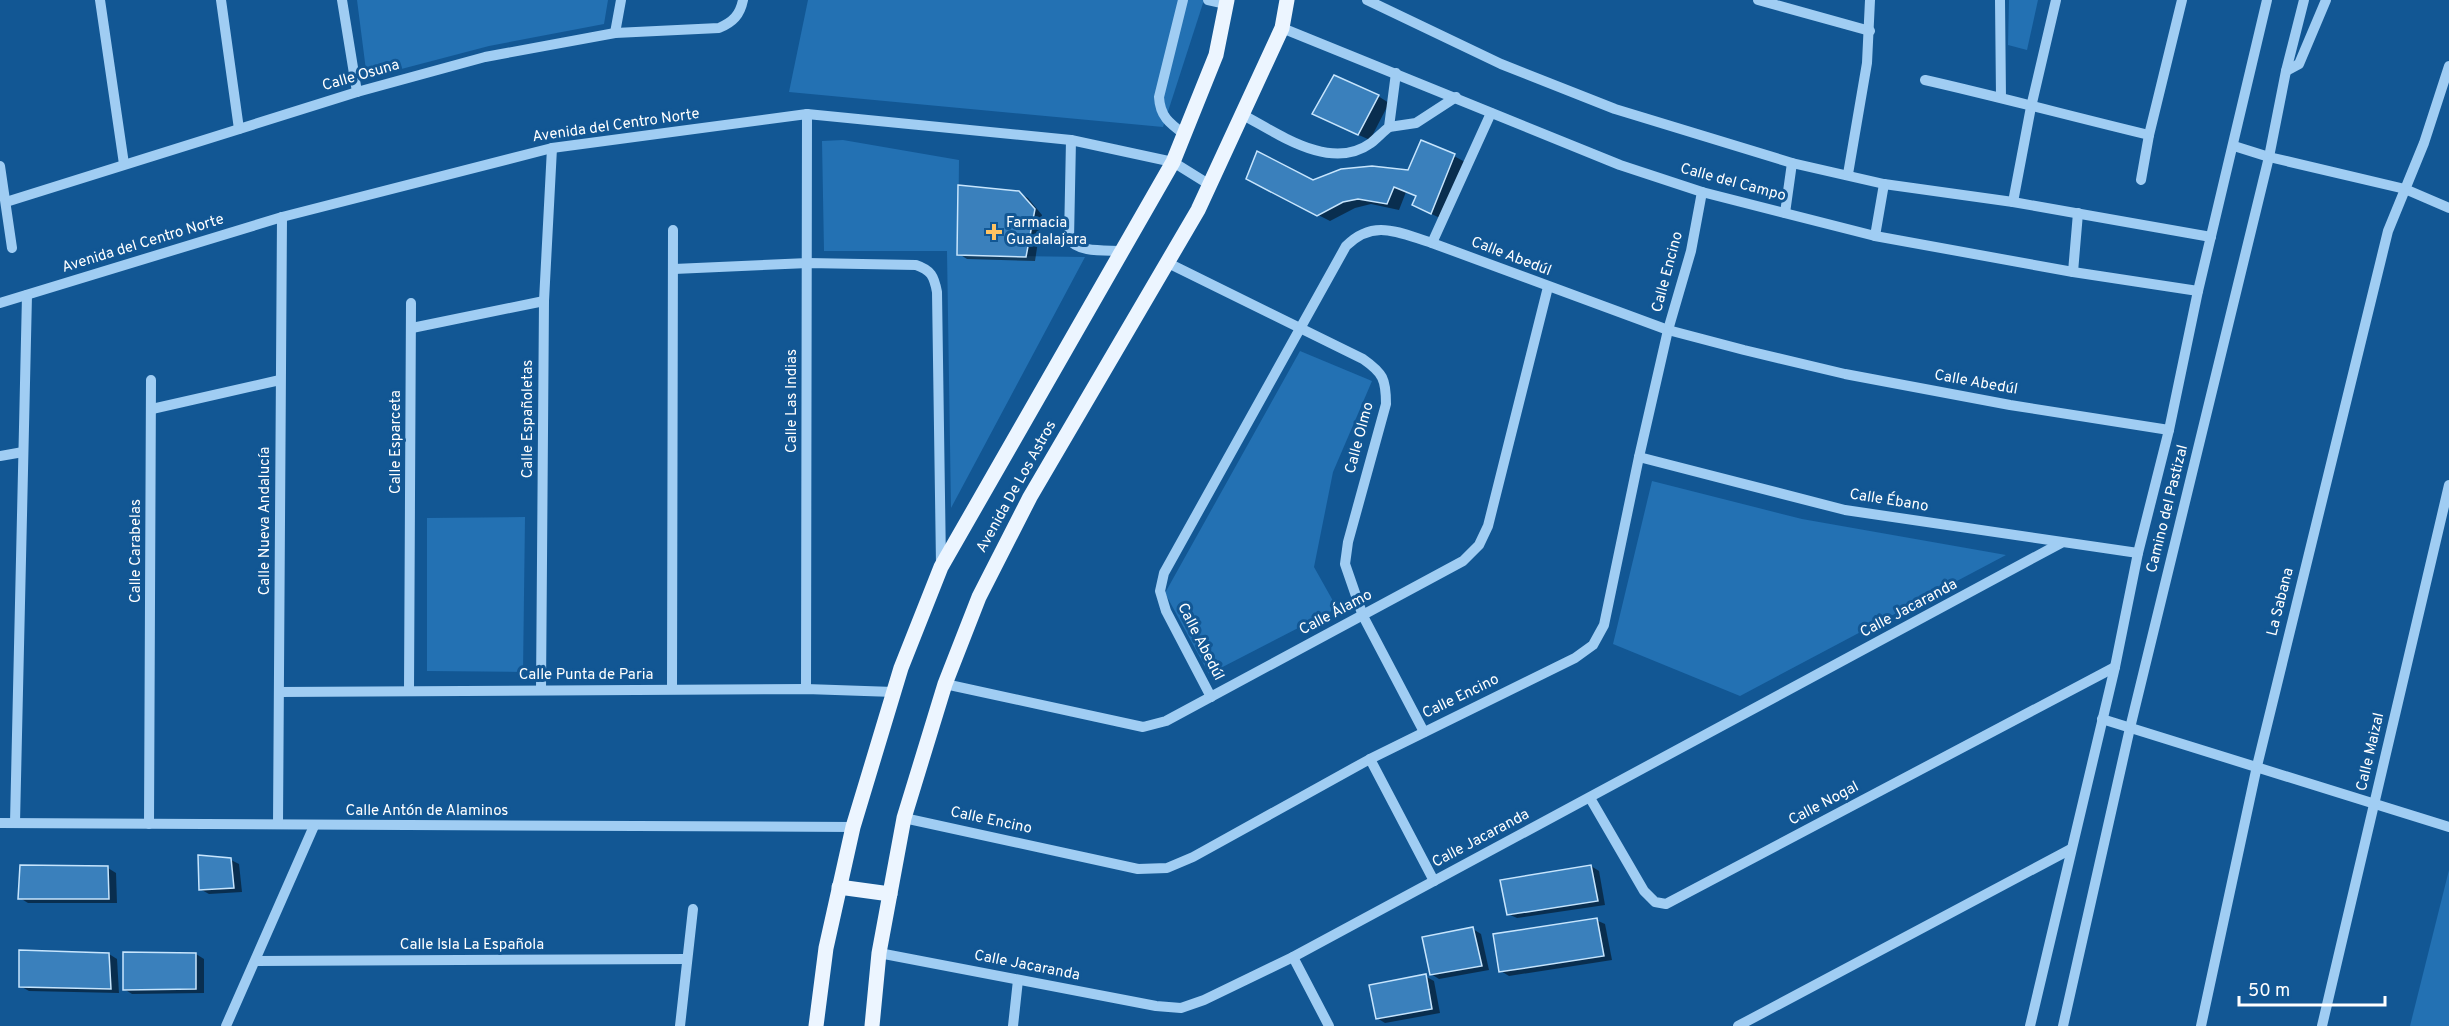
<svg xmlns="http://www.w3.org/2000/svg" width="2449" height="1026" viewBox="0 0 2449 1026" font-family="Overpass,sans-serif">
<rect width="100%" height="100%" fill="#125794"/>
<g fill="#2371b3">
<polygon points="357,0 608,0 604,24 489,46 367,78"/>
<polygon points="808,0 1204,0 1163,127 789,92"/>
<polygon points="2009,0 2038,0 2027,50 2008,45"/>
<polygon points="843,140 959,160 958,255 1085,257 951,508 947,251 824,251 822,141"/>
<polygon points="1300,351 1372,381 1333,472 1314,567 1337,608 1209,674 1165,593"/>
<polygon points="1652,481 1802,519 2006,555 1740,696 1613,644"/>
<polygon points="525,517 523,672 427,671 427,518"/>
<polygon points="2449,870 2449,1026 2410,1026"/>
</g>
<g fill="#0007">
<polygon points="1378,96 1389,103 1370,140 1325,120"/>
<polygon points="1454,156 1465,162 1442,219 1413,205 1417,197 1406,192 1399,210 1371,204 1355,208 1330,221 1259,185 1313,182 1409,171"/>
<polygon points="1019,193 1028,198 1042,215 1035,261 967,259 959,254"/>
<polygon points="231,860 239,864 242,892 209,894 200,889"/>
<polygon points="1591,866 1599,871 1605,905 1517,918 1508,914"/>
<polygon points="108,868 116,873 117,903 28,903 20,898"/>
<polygon points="1596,920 1605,924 1612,960 1509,976 1501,971"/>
<polygon points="1473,929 1481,934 1489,970 1439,979 1431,974"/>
<polygon points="109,954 117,959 119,993 29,991 20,986"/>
<polygon points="125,954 196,954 204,959 204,993 132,994 124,989"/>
<polygon points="1425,976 1434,981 1440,1013 1385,1023 1377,1018"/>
</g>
<g fill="#3a80bc" stroke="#c7e5fd" stroke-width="1.5">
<polygon points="1334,75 1379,95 1358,135 1312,114"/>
<polygon points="1421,140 1455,154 1431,214 1412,205 1416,196 1394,187 1387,204 1358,199 1343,202 1317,216 1246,179 1257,151 1313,180 1341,169 1372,166 1408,170"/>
<polygon points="958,185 1019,191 1035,209 1026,257 957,255"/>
<polygon points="198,855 231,858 234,888 199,890"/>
<polygon points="20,865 108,866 109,899 18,899"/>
<polygon points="1591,865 1598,901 1507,915 1500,880"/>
<polygon points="1597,918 1604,956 1499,972 1493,934"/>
<polygon points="1473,927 1482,966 1430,975 1422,937"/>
<polygon points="19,950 109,953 111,989 19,987"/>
<polygon points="123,952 196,953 196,989 123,990"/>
<polygon points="1426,974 1432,1009 1376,1019 1369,985"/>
</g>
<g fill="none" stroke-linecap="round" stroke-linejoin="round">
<g stroke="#a0cdf3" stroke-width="10">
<polyline points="100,0 124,164"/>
<polyline points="221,0 239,129"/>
<polyline points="342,0 357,92"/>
<path d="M1183 0 1159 97C1160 116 1169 123 1184 134"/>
<polyline points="1208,0 1226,4"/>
<polyline points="1367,0 1501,64 1615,109 1792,163 1884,184 2013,202 2211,237"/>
<polyline points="1758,0 1870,31"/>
<polyline points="2000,0 2001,97"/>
<polyline points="1282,28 1620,165 1702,192 1875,236 2073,272 2198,291"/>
<polyline points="615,33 621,0"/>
<polyline points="2286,71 2299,64 2326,0"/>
<path d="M1925 80C2000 97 2074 117 2149 135"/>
<path d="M1243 115C1279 134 1331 172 1371 143 1377 138 1383 132 1389 127L1396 73"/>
<polyline points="1389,127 1416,123 1456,97"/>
<path d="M1071 140 1069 239C1078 253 1106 250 1121 251"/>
<polyline points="2234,146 2269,157 2405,189 2449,208"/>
<polyline points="0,166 12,248"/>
<polyline points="1848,174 1867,63 1870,0"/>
<polyline points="2141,180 2149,135 2182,0"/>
<path d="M6 202 357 92 485 57 615 33 719 28C733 22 740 15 743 0"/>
<polyline points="2013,202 2031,107 2056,0"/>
<polyline points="1785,213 1792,163"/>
<polyline points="1875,236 1884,184"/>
<polyline points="1432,243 1491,113"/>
<path d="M1168 263 1363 359C1383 373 1386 379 1386 404L1348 542 1345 564 1363 616 1424 732"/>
<path d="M674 269 808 263 916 265C931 270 934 276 937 292L941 564"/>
<polyline points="2073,272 2078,213"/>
<polyline points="0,303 282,217 552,148 807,114 1071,140 1173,162 1210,185"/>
<polyline points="412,328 544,301"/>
<polyline points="152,409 280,380"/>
<polyline points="0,456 23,452"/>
<polyline points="1639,457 1845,510 2138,553"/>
<polyline points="945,684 1143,727 1166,721 1463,561 1479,545 1488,526 1548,287"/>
<polyline points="672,689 673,230"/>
<polyline points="806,689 807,114"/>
<polyline points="541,690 544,301 552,148"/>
<polyline points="409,691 411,303"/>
<polyline points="279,692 806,689 894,692"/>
<path d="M1211 697 1166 611 1160 591 1164 573 1346 246C1374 218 1399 233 1432 243L1668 330 1744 350 1845 374 2010 405 2169 430"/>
<polyline points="2102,719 2449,827"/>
<polyline points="1370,759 1434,881"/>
<polyline points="1590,798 1644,891 1655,902 1666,904 2115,667"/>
<polyline points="904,818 1138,869 1167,868 1193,857 1370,759 1575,658 1593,645 1604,625 1639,457 1668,330 1691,251 1702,192"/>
<polyline points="0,823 853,827"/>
<polyline points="15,823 27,295"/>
<polyline points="149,824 151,380"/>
<polyline points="278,824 282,217"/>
<polyline points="879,953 1156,1006 1181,1008 1204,1000 1293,957 2061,543"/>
<polyline points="1293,957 1329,1026"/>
<polyline points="256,961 687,959"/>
<polyline points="226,1026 314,826"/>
<polyline points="680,1026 693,909"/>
<polyline points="1013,1026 1018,980"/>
<polyline points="1738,1026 2071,849"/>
<polyline points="2030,1026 2115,667 2138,553 2169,430 2198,291 2267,0"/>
<polyline points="2063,1026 2130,728 2269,157 2286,71 2304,0"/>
<polyline points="2201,1026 2257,766 2388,231 2424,143 2449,66"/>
<polyline points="2322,1026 2449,485"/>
</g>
<g stroke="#ecf5ff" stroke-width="15">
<polyline points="839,887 890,894"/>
<polyline points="816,1026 826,948 853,827 901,668 941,567 1173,162 1216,55 1227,0"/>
<polyline points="872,1026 879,953 904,818 945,684 979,597 1030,497 1198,210 1282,28 1287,0"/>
</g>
</g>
<path fill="#ffc362" stroke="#125794" stroke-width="2" d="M991 223h6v6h6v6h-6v6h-6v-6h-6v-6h6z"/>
<g text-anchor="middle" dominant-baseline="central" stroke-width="6" stroke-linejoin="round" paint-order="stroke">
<g font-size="15" fill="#fff" stroke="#125794">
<text transform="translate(361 76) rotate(-16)">Calle Osuna</text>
<text transform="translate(616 126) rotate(-8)">Avenida del Centro Norte</text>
<text transform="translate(1733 183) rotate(15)">Calle del Campo</text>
<text transform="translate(143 244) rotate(-17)">Avenida del Centro Norte</text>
<text transform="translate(1511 257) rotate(21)">Calle Abedúl</text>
<text transform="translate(1668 272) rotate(-75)">Calle Encino</text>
<text transform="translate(1976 383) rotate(10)">Calle Abedúl</text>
<text transform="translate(792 401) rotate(-90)">Calle Las Indias</text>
<text transform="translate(528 419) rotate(-90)">Calle Españoletas</text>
<text transform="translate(1360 438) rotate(-75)">Calle Olmo</text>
<text transform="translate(396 442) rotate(-90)">Calle Esparceta</text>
<text transform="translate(1017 487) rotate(-61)">Avenida De Los Astros</text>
<text transform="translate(1889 501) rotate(9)">Calle Ébano</text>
<text transform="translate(2168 509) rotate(-76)">Camino del Pastizal</text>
<text transform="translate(265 521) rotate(-90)">Calle Nueva Andalucía</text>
<text transform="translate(136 551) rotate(-90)">Calle Carabelas</text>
<text transform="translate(2281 602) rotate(-76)">La Sabana</text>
<text transform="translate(1909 609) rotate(-28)">Calle Jacaranda</text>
<text transform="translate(1336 613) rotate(-28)">Calle Álamo</text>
<text transform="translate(1200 642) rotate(63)">Calle Abedúl</text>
<text x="586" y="675">Calle Punta de Paria</text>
<text transform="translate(1461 697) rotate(-26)">Calle Encino</text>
<text transform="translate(2371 752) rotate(-77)">Calle Maizal</text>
<text transform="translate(1824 804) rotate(-28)">Calle Nogal</text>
<text x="427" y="811">Calle Antón de Alaminos</text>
<text transform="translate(991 821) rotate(12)">Calle Encino</text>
<text transform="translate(1481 839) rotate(-28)">Calle Jacaranda</text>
<text x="472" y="945">Calle Isla La Española</text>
<text transform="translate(1027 966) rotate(11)">Calle Jacaranda</text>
</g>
<g font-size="15" fill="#fff" stroke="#125794" text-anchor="start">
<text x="1006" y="223">Farmacia<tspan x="1006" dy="17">Guadalajara</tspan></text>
</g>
</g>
<path d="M2239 996v9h146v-9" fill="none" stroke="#ffffff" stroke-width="3"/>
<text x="2248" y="996" font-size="18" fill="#ffffff" stroke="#125794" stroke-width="4.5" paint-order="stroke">50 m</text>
</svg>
